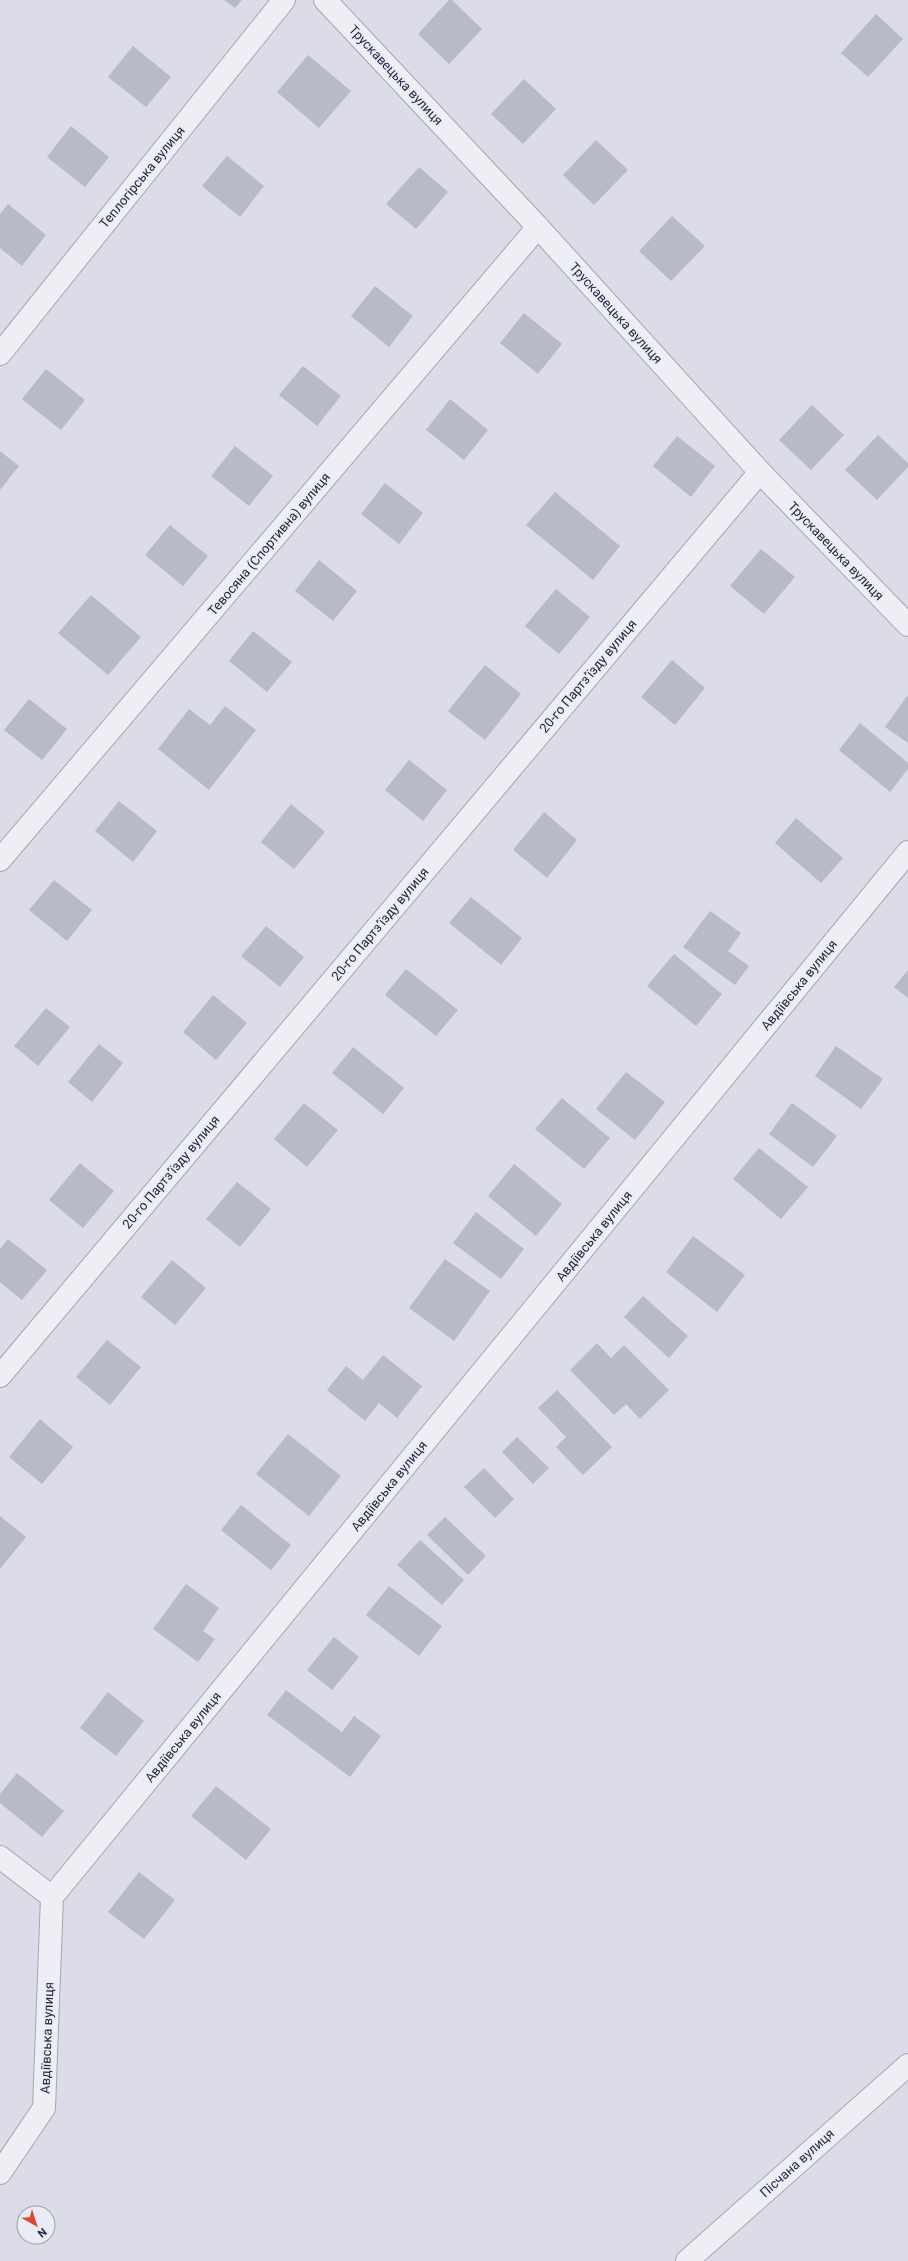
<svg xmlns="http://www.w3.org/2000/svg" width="908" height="2261" viewBox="0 0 908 2261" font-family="Roboto,sans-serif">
<rect width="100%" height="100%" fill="#dbdce7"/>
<g fill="#b8baca">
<polygon points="224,0 242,0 235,8"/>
<polygon points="449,0 452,0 482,29 449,64 418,34"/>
<polygon points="876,14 903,39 868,77 841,53"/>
<polygon points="133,46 171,77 146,107 108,77"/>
<polygon points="308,55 351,91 319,128 277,92"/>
<polygon points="524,79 556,109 523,144 491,114"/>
<polygon points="71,126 109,157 85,187 47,157"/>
<polygon points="596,140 628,170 594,205 563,175"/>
<polygon points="227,156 264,186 240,217 202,186"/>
<polygon points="419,167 448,192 416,229 386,204"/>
<polygon points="8,204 46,235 22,266 0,248 0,214"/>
<polygon points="672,216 705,246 671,281 639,251"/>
<polygon points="375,286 413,316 389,347 351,316"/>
<polygon points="524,313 562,344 538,374 500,343"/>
<polygon points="303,366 341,396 317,426 279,395"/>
<polygon points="46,369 85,400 61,430 22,399"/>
<polygon points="450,399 488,430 464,460 426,430"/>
<polygon points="812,405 844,435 811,470 779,440"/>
<polygon points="878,435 908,463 908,467 877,500 845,470"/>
<polygon points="677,436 715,466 691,497 653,466"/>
<polygon points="235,446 273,476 249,506 211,476"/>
<polygon points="0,451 19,466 0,490"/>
<polygon points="385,483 423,513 399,544 361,514"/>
<polygon points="555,492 620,546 593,580 526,525"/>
<polygon points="170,525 208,556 183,586 145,555"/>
<polygon points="761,549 795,577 764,614 730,586"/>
<polygon points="319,560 357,591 333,621 295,591"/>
<polygon points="556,589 590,617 559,654 525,626"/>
<polygon points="91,595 141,637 108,675 58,633"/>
<polygon points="253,631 292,662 267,692 229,661"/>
<polygon points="672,660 705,688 675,725 641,697"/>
<polygon points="485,665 521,694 485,740 448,711"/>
<polygon points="907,696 908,697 908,743 885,727"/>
<polygon points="29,699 67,729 42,760 4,730"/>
<polygon points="225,706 256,730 209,790 158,749 189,709 210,725"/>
<polygon points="860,723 908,763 908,769 890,792 839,750"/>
<polygon points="409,760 447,790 423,821 385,790"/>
<polygon points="119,801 157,831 133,862 95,831"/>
<polygon points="291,804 325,832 294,869 261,842"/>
<polygon points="544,812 577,840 547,878 513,850"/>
<polygon points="796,818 843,858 821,883 775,843"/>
<polygon points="54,880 92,910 67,941 29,910"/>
<polygon points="471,897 522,938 501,965 449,923"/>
<polygon points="710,911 741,933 728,951 749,966 735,985 683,947"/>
<polygon points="266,926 304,957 280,987 241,956"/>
<polygon points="674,954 722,994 696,1026 647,986"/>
<polygon points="406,969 458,1010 436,1036 385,995"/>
<polygon points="908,970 908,998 894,987"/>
<polygon points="213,995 247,1023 216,1060 183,1032"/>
<polygon points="46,1008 70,1027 38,1066 14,1046"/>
<polygon points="99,1044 123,1063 92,1102 68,1082"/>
<polygon points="836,1046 883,1079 861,1109 815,1076"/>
<polygon points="353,1047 404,1088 383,1114 332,1073"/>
<polygon points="626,1072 665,1102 635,1140 596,1109"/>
<polygon points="562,1098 610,1138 584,1169 535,1129"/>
<polygon points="304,1103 338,1130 307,1167 274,1139"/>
<polygon points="792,1103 837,1136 813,1167 769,1134"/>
<polygon points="759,1148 808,1187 781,1219 733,1179"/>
<polygon points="80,1163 114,1191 83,1228 49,1200"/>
<polygon points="514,1164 562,1204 536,1236 488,1196"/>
<polygon points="237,1182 271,1209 240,1247 206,1219"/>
<polygon points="476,1212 524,1249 501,1279 453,1243"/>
<polygon points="693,1236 745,1275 717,1312 666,1272"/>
<polygon points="8,1239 47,1270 22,1300 0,1282 0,1249"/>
<polygon points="445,1259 490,1291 454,1341 409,1308"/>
<polygon points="172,1260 206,1288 175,1325 141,1297"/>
<polygon points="643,1296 688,1336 669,1358 624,1317"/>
<polygon points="107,1340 141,1367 110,1405 76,1377"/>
<polygon points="597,1343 611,1358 624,1345 669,1390 640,1419 626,1404 614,1415 570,1370"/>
<polygon points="383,1355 422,1386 397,1418 379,1403 365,1421 327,1390 346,1366 363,1380"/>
<polygon points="557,1390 612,1447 583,1475 556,1447 566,1437 538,1408"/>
<polygon points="40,1419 73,1447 42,1484 9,1457"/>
<polygon points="288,1434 341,1476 309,1516 256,1474"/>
<polygon points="517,1437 549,1468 533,1484 502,1452"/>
<polygon points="484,1468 514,1499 495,1518 464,1487"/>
<polygon points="241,1505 291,1545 271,1570 221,1530"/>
<polygon points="0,1516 26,1537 0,1569"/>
<polygon points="445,1517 486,1556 468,1575 427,1535"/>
<polygon points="420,1540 464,1580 442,1605 397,1565"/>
<polygon points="186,1584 219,1608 203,1631 215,1639 198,1662 153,1629"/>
<polygon points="389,1586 442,1626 419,1656 366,1615"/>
<polygon points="334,1637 359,1657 332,1690 307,1670"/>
<polygon points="286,1690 342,1732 354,1716 381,1736 350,1777 267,1715"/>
<polygon points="108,1692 144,1721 116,1756 80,1728"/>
<polygon points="17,1773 64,1811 42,1837 0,1803 0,1794"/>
<polygon points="216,1786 271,1829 246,1860 191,1816"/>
<polygon points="139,1872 175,1900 144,1939 108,1912"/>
</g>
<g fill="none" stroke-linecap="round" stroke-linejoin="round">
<g stroke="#a4a5b4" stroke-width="24">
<g id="minor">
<polyline points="325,0 538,227 760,472 908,625"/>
<polyline points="0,354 284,0"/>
<polyline points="0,860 538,227"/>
<polyline points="0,1376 760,472"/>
<polyline points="0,1857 52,1897"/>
<polyline points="0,2173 44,2108 52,1897 908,852"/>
<polyline points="687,2261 908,2065"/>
</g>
</g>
<use href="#minor" stroke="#eeeff5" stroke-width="22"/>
</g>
<g text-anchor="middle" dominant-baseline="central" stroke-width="4" stroke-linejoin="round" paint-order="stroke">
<g font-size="13" fill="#24263e" stroke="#eaecf5">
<text transform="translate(396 75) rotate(47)">Трускавецька вулиця</text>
<text transform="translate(142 177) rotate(-51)">Теплогірська вулиця</text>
<text transform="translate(616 313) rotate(48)">Трускавецька вулиця</text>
<text transform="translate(269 544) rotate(-50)">Тевосяна (Спортивна) вулиця</text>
<text transform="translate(836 551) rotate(46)">Трускавецька вулиця</text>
<text transform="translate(588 676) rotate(-50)">20-го Партз’їзду вулиця</text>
<text transform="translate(380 924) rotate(-50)">20-го Партз’їзду вулиця</text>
<text transform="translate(799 985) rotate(-51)">Авдіївська вулиця</text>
<text transform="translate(171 1172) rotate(-50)">20-го Партз’їзду вулиця</text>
<text transform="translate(594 1236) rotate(-51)">Авдіївська вулиця</text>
<text transform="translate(389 1486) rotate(-51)">Авдіївська вулиця</text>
<text transform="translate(183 1737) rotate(-51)">Авдіївська вулиця</text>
<text transform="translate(47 2038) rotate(-88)">Авдіївська вулиця</text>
<text transform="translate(797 2163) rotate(-42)">Пiсчана вулиця</text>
</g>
</g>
<g transform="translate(36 2225) rotate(141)"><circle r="19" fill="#eaecf5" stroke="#9b9dac"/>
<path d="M0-3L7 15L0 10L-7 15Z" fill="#da4933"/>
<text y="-6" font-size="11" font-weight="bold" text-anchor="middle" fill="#24263e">N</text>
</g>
</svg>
